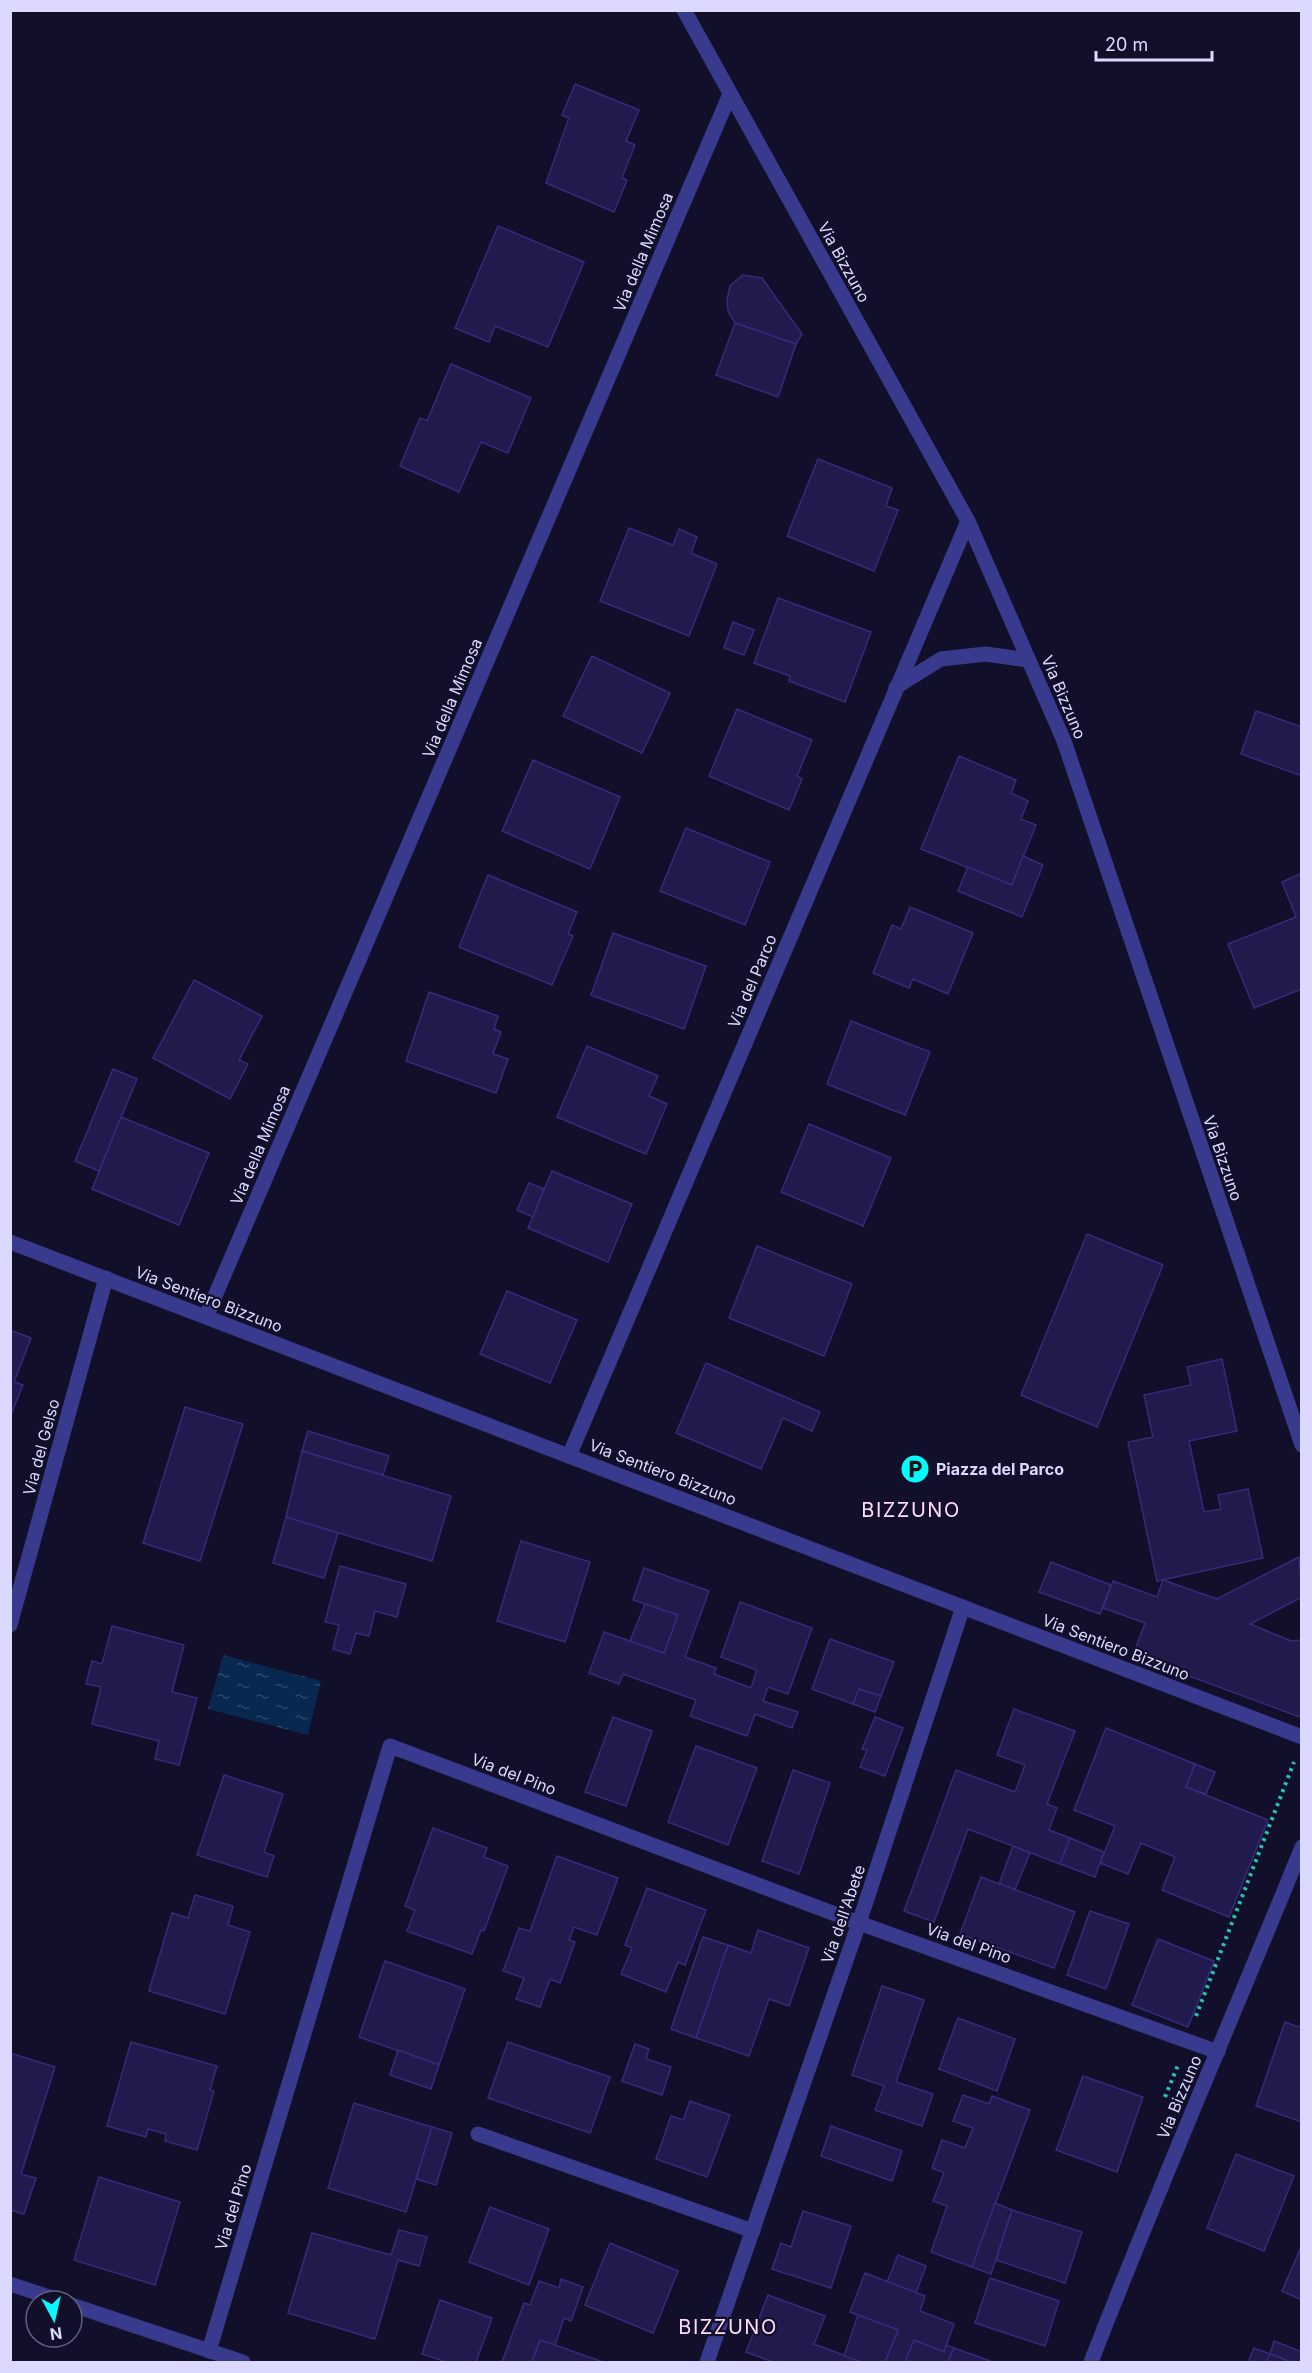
<svg xmlns="http://www.w3.org/2000/svg" width="1312" height="2373" viewBox="0 0 1312 2373" font-family="Inter,sans-serif">
<defs>
<pattern id="water-ripples" width="26" height="14" patternUnits="userSpaceOnUse" patternTransform="scale(1.5)"><rect width="26" height="14" fill="#092850"/><path d="M2 4q2-2 4 0t4 0M15 11q2-2 4 0t4 0" fill="none" stroke="#2c476a"/></pattern>
</defs>
<rect width="100%" height="100%" fill="#120f2b"/>
<polygon fill="url(#water-ripples)" points="223,1655 321,1681 308,1735 208,1709"/>
<g fill="#211a4d" stroke="#352b7b" stroke-width="1.5">
<polygon points="575,84 639,110 626,141 635,145 622,178 627,180 614,212 546,183 569,118 562,115"/>
<polygon points="498,226 584,262 548,347 495,326 489,342 455,328"/>
<polygon points="743,275 762,278 802,334 796,344 735,323 728,311 727,300 730,286"/>
<polygon points="735,323 796,344 778,397 716,375"/>
<polygon points="451,364 531,398 508,453 481,442 459,492 400,466 420,418 427,421"/>
<polygon points="818,459 892,488 886,506 898,510 874,571 787,536"/>
<polygon points="629,528 673,545 679,529 697,537 691,553 717,564 689,636 600,601"/>
<polygon points="778,598 871,632 845,702 789,681 790,676 754,663"/>
<polygon points="733,622 754,630 744,655 724,648"/>
<polygon points="592,656 670,693 642,753 563,716"/>
<polygon points="737,709 812,740 797,776 802,779 789,810 709,776"/>
<polygon points="1256,711 1302,727 1302,776 1241,754"/>
<polygon points="959,756 1016,780 1011,793 1028,801 1021,819 1036,825 1012,885 921,849"/>
<polygon points="533,760 620,797 590,869 502,831"/>
<polygon points="686,828 770,862 745,925 660,891"/>
<polygon points="1023,856 1043,865 1022,917 958,891 968,867 1012,885"/>
<polygon points="1302,873 1302,989 1254,1008 1228,944 1296,917 1282,882"/>
<polygon points="488,875 577,912 568,934 573,936 552,985 459,947"/>
<polygon points="910,907 973,933 948,994 913,979 909,988 873,973 892,925 901,929"/>
<polygon points="613,933 706,966 684,1029 591,995"/>
<polygon points="194,980 262,1016 239,1060 248,1064 230,1099 153,1058"/>
<polygon points="429,992 498,1016 494,1029 501,1032 493,1054 508,1059 496,1093 406,1061"/>
<polygon points="851,1021 930,1052 905,1115 827,1084"/>
<polygon points="587,1046 658,1076 649,1096 667,1104 646,1154 557,1117"/>
<polygon points="113,1069 137,1079 99,1171 75,1161"/>
<polygon points="121,1117 209,1153 179,1225 92,1189"/>
<polygon points="809,1124 891,1158 863,1226 781,1192"/>
<polygon points="552,1171 632,1204 608,1262 528,1228"/>
<polygon points="529,1183 544,1189 533,1217 517,1210"/>
<polygon points="1087,1234 1163,1265 1097,1427 1021,1395"/>
<polygon points="757,1246 852,1284 824,1356 729,1318"/>
<polygon points="507,1291 577,1320 550,1383 480,1354"/>
<polygon points="10,1330 31,1338 14,1382 23,1385 10,1417"/>
<polygon points="1222,1359 1237,1431 1189,1441 1204,1512 1221,1509 1218,1495 1248,1489 1263,1558 1157,1581 1128,1442 1153,1437 1144,1395 1191,1385 1187,1367"/>
<polygon points="706,1363 820,1412 812,1431 783,1418 761,1469 676,1433"/>
<polygon points="185,1407 243,1424 200,1561 143,1543"/>
<polygon points="308,1431 389,1456 383,1475 302,1451"/>
<polygon points="302,1451 451,1496 432,1561 286,1517"/>
<polygon points="286,1517 338,1533 324,1578 273,1563"/>
<polygon points="521,1541 590,1562 565,1642 497,1621"/>
<polygon points="1299,1557 1302,1597 1250,1624 1291,1641 1302,1640 1302,1718 1133,1655 1145,1623 1103,1608 1113,1581 1157,1597 1163,1580 1217,1599"/>
<polygon points="1051,1562 1111,1585 1100,1614 1039,1592"/>
<polygon points="340,1566 406,1584 397,1617 375,1611 369,1636 356,1633 350,1654 333,1649 339,1625 325,1622"/>
<polygon points="644,1568 709,1591 685,1657 716,1668 714,1674 751,1688 757,1670 721,1657 740,1602 812,1628 788,1694 768,1687 763,1701 798,1712 792,1728 755,1714 747,1736 690,1716 696,1700 623,1674 619,1684 589,1673 604,1632 664,1653 678,1615 633,1600"/>
<polygon points="645,1604 678,1615 664,1653 630,1641"/>
<polygon points="112,1626 184,1645 172,1692 197,1698 179,1765 155,1759 159,1741 92,1724 101,1687 86,1684 92,1661 102,1664"/>
<polygon points="830,1639 894,1662 881,1696 859,1689 853,1704 812,1689"/>
<polygon points="859,1689 881,1696 875,1712 853,1704"/>
<polygon points="1014,1709 1075,1731 1047,1804 1057,1808 1049,1830 1070,1838 1060,1864 968,1829 934,1922 904,1911 956,1770 1015,1792 1025,1765 997,1755"/>
<polygon points="613,1717 652,1731 626,1806 585,1792"/>
<polygon points="875,1717 903,1728 885,1776 860,1767 867,1750 862,1749"/>
<polygon points="1106,1728 1195,1764 1186,1787 1268,1820 1229,1917 1162,1890 1175,1857 1141,1843 1128,1874 1100,1863 1115,1826 1074,1810"/>
<polygon points="696,1746 757,1768 728,1845 668,1822"/>
<polygon points="1195,1764 1215,1772 1206,1794 1186,1787"/>
<polygon points="793,1770 830,1783 799,1874 762,1861"/>
<polygon points="224,1775 283,1794 264,1852 274,1856 267,1877 197,1855"/>
<polygon points="433,1828 487,1848 484,1857 508,1866 484,1931 481,1930 472,1954 407,1931 415,1910 405,1906"/>
<polygon points="1070,1838 1104,1852 1095,1877 1060,1864"/>
<polygon points="1013,1846 1030,1853 1015,1890 999,1884"/>
<polygon points="557,1856 618,1878 597,1935 574,1927 569,1940 575,1942 560,1983 550,1979 540,2007 516,1999 524,1978 503,1971 519,1928 530,1931"/>
<polygon points="981,1877 1075,1912 1054,1968 960,1934"/>
<polygon points="647,1888 706,1910 685,1965 678,1962 666,1992 621,1974 632,1948 625,1945"/>
<polygon points="195,1895 233,1906 228,1925 250,1932 225,2014 149,1991 172,1913 188,1918"/>
<polygon points="1090,1911 1129,1924 1106,1989 1067,1975"/>
<polygon points="758,1930 809,1948 789,2006 769,1999 749,2056 696,2038 728,1945 751,1953"/>
<polygon points="703,1937 728,1945 696,2038 671,2029"/>
<polygon points="1158,1939 1214,1961 1188,2027 1132,2005"/>
<polygon points="385,1961 465,1989 439,2065 359,2037"/>
<polygon points="882,1986 924,2000 896,2082 933,2094 922,2126 875,2110 884,2086 852,2075"/>
<polygon points="958,2018 1015,2039 997,2091 939,2069"/>
<polygon points="1285,2022 1302,2028 1302,2122 1256,2106"/>
<polygon points="131,2042 217,2066 210,2090 214,2091 197,2150 165,2141 166,2134 148,2129 146,2137 107,2126"/>
<polygon points="508,2042 610,2077 590,2133 488,2098"/>
<polygon points="635,2044 649,2049 646,2059 671,2067 662,2095 622,2081"/>
<polygon points="398,2050 439,2065 431,2089 390,2075"/>
<polygon points="10,2053 55,2067 21,2174 36,2178 24,2214 10,2210"/>
<polygon points="1083,2076 1143,2097 1117,2172 1056,2150"/>
<polygon points="963,2095 989,2104 992,2096 1030,2110 972,2267 931,2252 947,2206 933,2201 944,2173 932,2168 942,2140 965,2148 973,2128 953,2121"/>
<polygon points="690,2101 730,2115 707,2177 656,2159 671,2116 683,2120"/>
<polygon points="354,2103 432,2127 406,2212 328,2188"/>
<polygon points="831,2126 902,2151 892,2181 821,2156"/>
<polygon points="432,2127 452,2133 436,2185 416,2179"/>
<polygon points="1236,2154 1294,2176 1264,2251 1207,2228"/>
<polygon points="99,2177 180,2202 155,2285 74,2260"/>
<polygon points="995,2203 1012,2210 991,2274 972,2267"/>
<polygon points="490,2207 549,2229 529,2285 469,2262"/>
<polygon points="1012,2210 1082,2232 1065,2283 996,2260"/>
<polygon points="803,2211 851,2226 831,2288 772,2269 781,2243 791,2247"/>
<polygon points="399,2230 427,2237 419,2266 398,2260 375,2339 288,2313 312,2233 391,2255"/>
<polygon points="610,2243 678,2271 653,2333 585,2305"/>
<polygon points="1302,2245 1302,2300 1282,2291"/>
<polygon points="898,2255 926,2266 916,2293 887,2282"/>
<polygon points="865,2273 925,2296 920,2311 954,2324 944,2352 914,2340 905,2362 885,2362 898,2330 850,2312"/>
<polygon points="990,2278 1059,2301 1045,2346 975,2323"/>
<polygon points="561,2279 583,2287 571,2321 564,2318 555,2345 540,2340 532,2362 502,2362 524,2303 530,2305 539,2281 559,2288"/>
<polygon points="768,2295 825,2316 814,2344 862,2362 773,2362 746,2352"/>
<polygon points="440,2300 492,2318 476,2362 447,2362 422,2354"/>
<polygon points="858,2315 898,2330 885,2362 862,2362 844,2356"/>
<polygon points="540,2340 555,2345 603,2362 532,2362"/>
<polygon points="914,2340 944,2352 946,2345 954,2348 948,2362 905,2362"/>
<polygon points="1274,2341 1302,2352 1302,2362 1291,2362 1270,2354"/>
<polygon points="954,2348 993,2362 948,2362"/>
<polygon points="1254,2348 1270,2354 1266,2362 1248,2362"/>
<polygon points="1270,2354 1291,2362 1266,2362"/>
</g>
<g fill="none" stroke-linecap="round" stroke-linejoin="round">
<g stroke="#29c4af" stroke-width="4" stroke-dasharray="3 4.5" stroke-linecap="butt">
<polyline points="1196,2016 1294,1762"/>
<polyline points="1165,2097 1178,2065"/>
</g>
<g stroke="#383b8d" stroke-width="15">
<polyline points="684,10 968,521 1064,741 1302,1445"/>
<polyline points="896,687 941,659 986,654 1028,660"/>
<polyline points="10,1242 1302,1737"/>
<polyline points="206,1317 730,94"/>
<polyline points="569,1456 968,521"/>
<polyline points="10,1625 106,1278"/>
<polyline points="478,2134 753,2231"/>
<polyline points="10,2284 61,2301"/>
<polyline points="72,2305 243,2362"/>
<polyline points="209,2351 390,1746 859,1923 1218,2052"/>
<polyline points="707,2362 859,1923 963,1607"/>
<path d="M1091 2362C1158 2189 1232 2019 1302 1847"/>
</g>
</g>
<defs>
<g id="parking-disc" transform="scale(1.5)"><circle r="9.5" fill="#05f9ff" stroke="#120f2b"/><path d="M-3.5-5.5H1a3.5 3.5 0 0 1 0 7H-1V5.5H-3.5ZM-1-3.4V-.6H.8a1.4 1.4 0 0 0 0-2.8Z" fill="#111"/></g>
</defs>
<g fill-rule="evenodd">
<use href="#parking-disc" x="915" y="1469"/>
</g>
<g text-anchor="middle" dominant-baseline="central" stroke-width="4.5" stroke-linejoin="round" paint-order="stroke">
<g font-size="16" fill="#dbd9ff" stroke="#120f2b">
<text transform="translate(643 252) rotate(-67)">Via della Mimosa</text>
<text transform="translate(844 262) rotate(61)">Via Bizzuno</text>
<text transform="translate(1064 697) rotate(67)">Via Bizzuno</text>
<text transform="translate(452 698) rotate(-67)">Via della Mimosa</text>
<text transform="translate(752 981) rotate(-67)">Via del Parco</text>
<text transform="translate(260 1145) rotate(-67)">Via della Mimosa</text>
<text transform="translate(1223 1158) rotate(71)">Via Bizzuno</text>
<text transform="translate(209 1299) rotate(21)">Via Sentiero Bizzuno</text>
<text transform="translate(41 1447) rotate(-75)">Via del Gelso</text>
<text transform="translate(663 1472) rotate(21)">Via Sentiero Bizzuno</text>
<text transform="translate(1116 1647) rotate(21)">Via Sentiero Bizzuno</text>
<text transform="translate(514 1774) rotate(21)">Via del Pino</text>
<text transform="translate(843 1914) rotate(-71)">Via dell'Abete</text>
<text transform="translate(969 1943) rotate(20)">Via del Pino</text>
<text transform="translate(1179 2097) rotate(-67)">Via Bizzuno</text>
<text transform="translate(233 2207) rotate(-73)">Via del Pino</text>
</g>
<g font-size="16" font-weight="bold" fill="#dbd9ff" stroke="#120f2b" text-anchor="start">
<text x="936" y="1469">Piazza del Parco</text>
</g>
<g font-size="20" letter-spacing="1.5" fill="#ffdbf5" stroke="#120f2b">
<text x="911" y="1510">BIZZUNO</text>
<text x="728" y="2327">BIZZUNO</text>
</g>
</g>
<rect width="1312" height="2373" fill="none" stroke="#dbd9ff" stroke-width="24"/>
<g transform="translate(54 2319) rotate(172)"><circle r="28" fill="#120f2b" stroke="#626080" stroke-width="1.5"/>
<path d="M0-4.5L10 22L0 15L-10 22Z" fill="#05f9ff"/>
<text y="-9" font-size="16" font-weight="bold" text-anchor="middle" fill="#dbd9ff">N</text>
</g>
<path d="M1096 51v9h116v-9" fill="none" stroke="#dbd9ff" stroke-width="3"/>
<text x="1105" y="51" font-size="18" fill="#dbd9ff" stroke="#120f2b" stroke-width="4.5" paint-order="stroke">20 m</text>
</svg>
